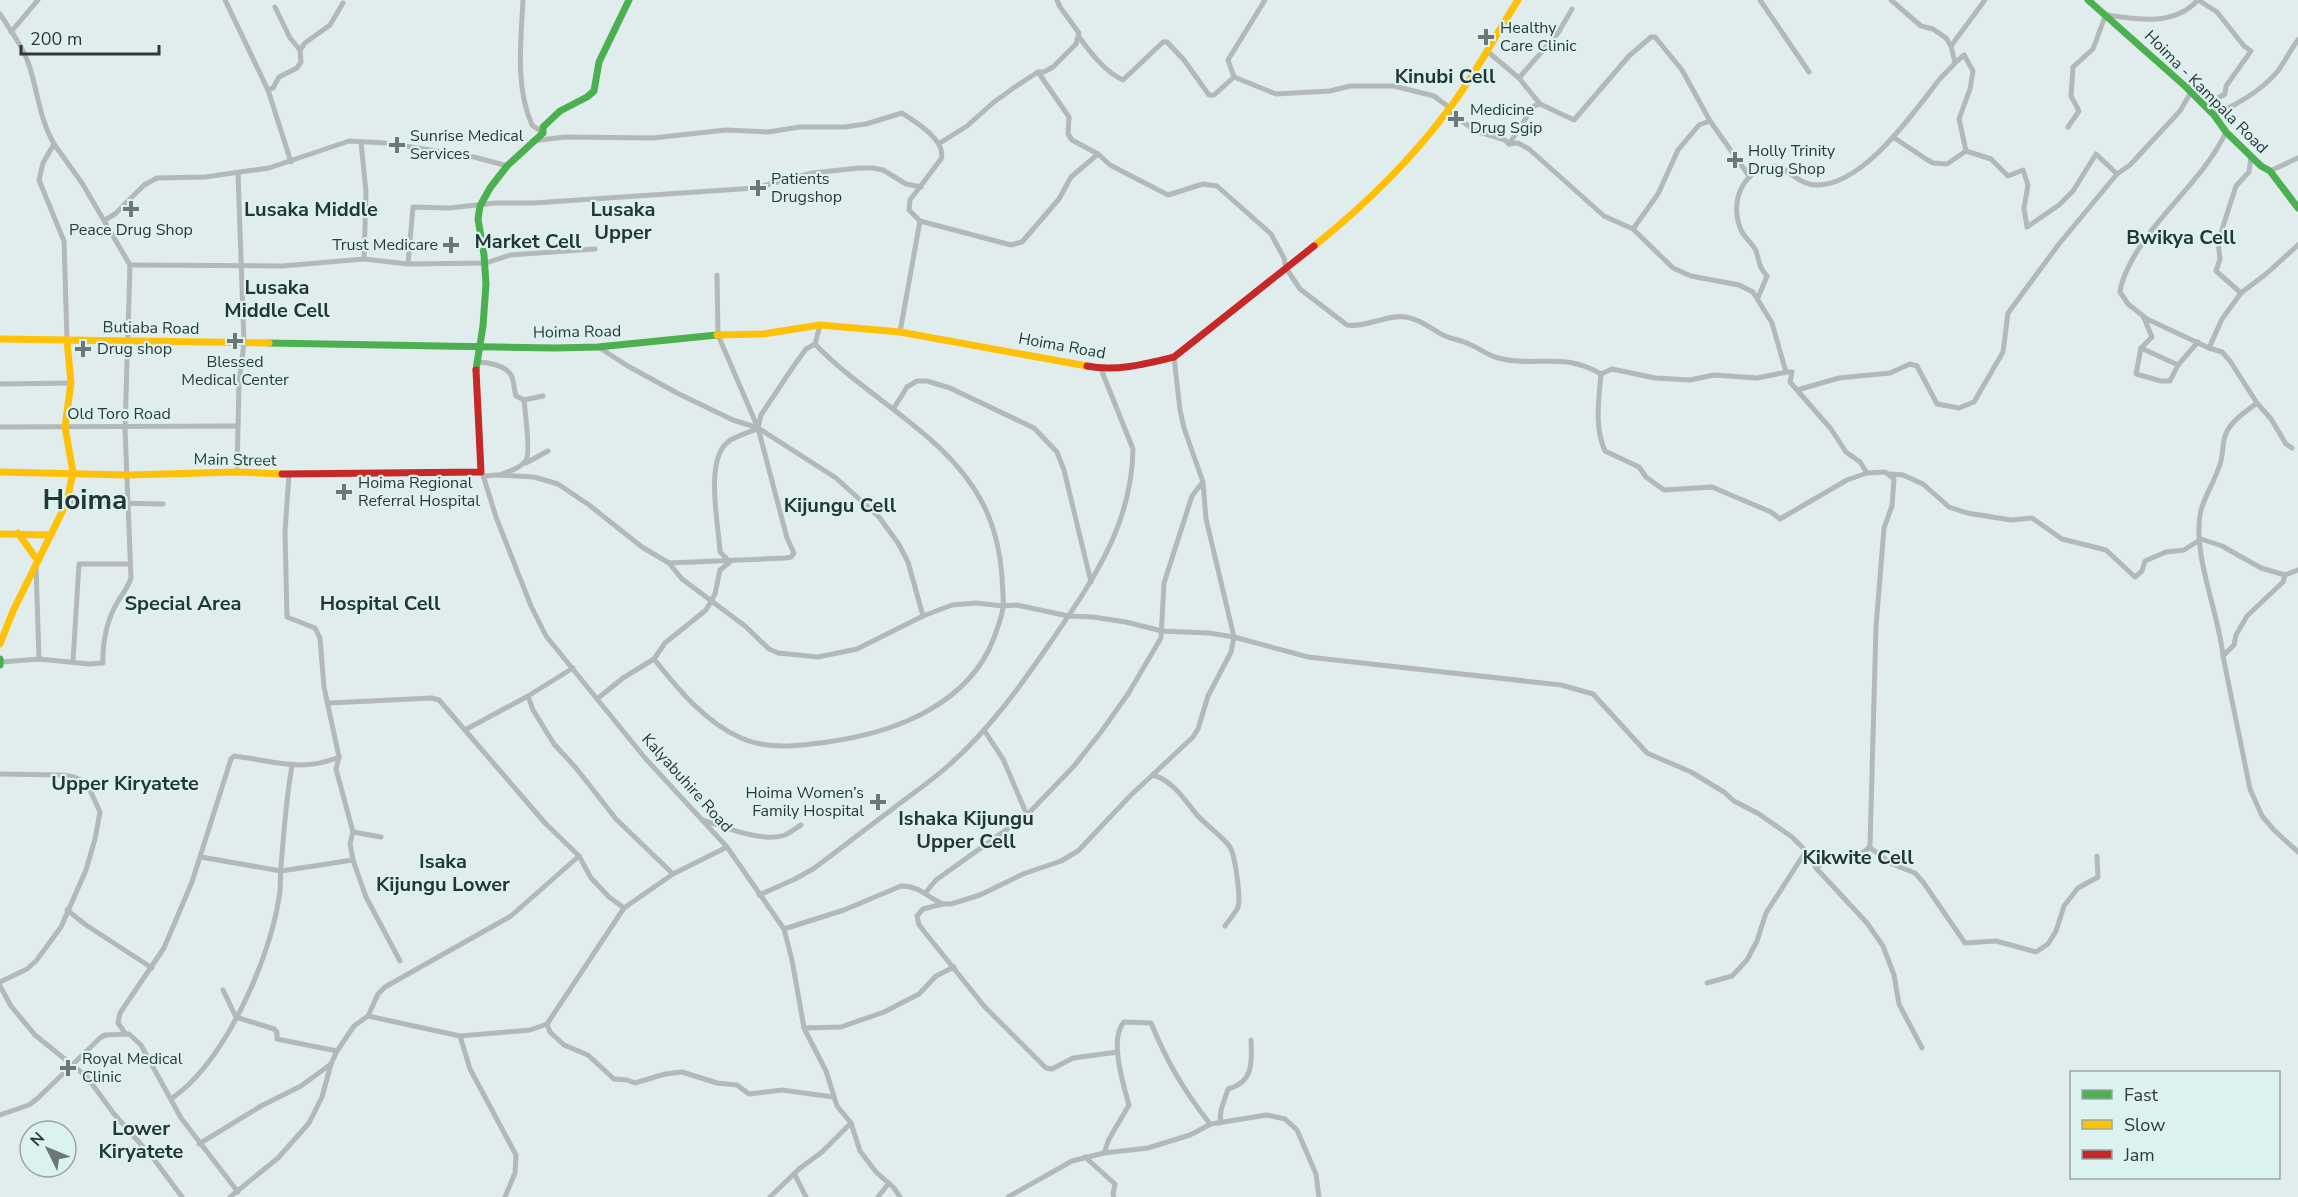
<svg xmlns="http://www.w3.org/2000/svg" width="2298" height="1197" viewBox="0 0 2298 1197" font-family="'Nunito Sans',sans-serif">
<rect width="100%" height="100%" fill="#e0edec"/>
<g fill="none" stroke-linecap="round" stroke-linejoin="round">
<g stroke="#b3b8b8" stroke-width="5">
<polyline points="225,0 268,90 291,162"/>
<path d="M523 0C521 41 515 87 532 125L543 133"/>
<polyline points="1265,0 1228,60 1234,77 1276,94 1330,91 1350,86 1394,86 1434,96 1450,108"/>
<polyline points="1760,0 1809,72"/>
<polyline points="2198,0 2217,12 2244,46 2251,51 2226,86 2225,94 2204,106"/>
<path d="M0 14C11 31 24 48 30 68 38 94 40 120 54 144L43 163 39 180 64 241 67 340"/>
<path d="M2107 15C2139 20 2174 26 2198 0"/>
<polyline points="11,32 38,0"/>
<path d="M1079 37C1090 52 1105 72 1123 80L1163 42H1167L1184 60 1209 95H1214L1234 77"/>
<polyline points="1951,46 1985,0"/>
<polyline points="300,50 305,43 330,25 343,3"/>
<polyline points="1487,51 1519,78 1540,104 1534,106 1509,144"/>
<polyline points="1956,62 1964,55 1973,71 1970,89 1959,119 1966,151"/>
<path d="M1038 72 1069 117 1068 134 1072 140 1098 154 1110 165 1168 195 1203 184 1217 186 1271 234 1284 258 1286 268 1300 289 1347 325C1367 328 1386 314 1406 317 1420 319 1430 328 1443 335 1451 339 1461 340 1469 344 1479 348 1487 355 1498 358 1537 368 1562 351 1601 374L1612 369 1655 378 1690 380 1714 375 1757 378 1787 372"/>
<polyline points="1519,78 1558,33 1572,9"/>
<polyline points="268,90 273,88 279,77 297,68 301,62 300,50 290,38 275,7"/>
<polyline points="1540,104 1574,120 1629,56 1651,37 1655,37 1682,70 1710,121 1749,176"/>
<path d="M1447 111 1476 131 1505 140 1509 144 1518 143 1529 149 1604 216 1633 229 1673 268 1691 276 1739 285 1753 292 1772 323 1786 372H1792L1790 382 1831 429 1846 452 1860 462 1867 473 1885 472 1894 479 1892 506 1884 528 1876 627 1870 846C1858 863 1830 853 1816 868"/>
<path d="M2214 115C2237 104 2260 92 2277 72 2285 62 2290 50 2298 40"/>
<polyline points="2068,127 2079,111 2071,96 2073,67 2093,49 2106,14"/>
<path d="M2226 132C2203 181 2156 214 2131 262 2126 272 2121 281 2120 292L2128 304 2147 319 2209 348 2222 352 2230 361 2257 403 2271 419 2286 444 2292 448"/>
<polyline points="1893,137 1926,159 1933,163 1947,164 1966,151 1991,159 2008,176 2023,170 2028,185 2024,208 2027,227 2059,205 2073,191 2096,154 2117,174"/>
<path d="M532 141 565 137 653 138 726 130 768 132 800 127H845L866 124 902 113C916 122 947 141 941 159L910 200 909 210 920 221 1011 245 1022 242 1059 199 1071 177 1098 154"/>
<polyline points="361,142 366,192 364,259"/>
<polyline points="940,143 967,126 994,102 1015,87 1038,72 1044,72 1053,67 1076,44 1079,33 1060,7 1057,0"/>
<polyline points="2270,171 2298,158"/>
<polyline points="105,220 115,214 144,185 157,178 205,177 269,168 349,141 386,143 474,157 508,166"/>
<polyline points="1633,229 1658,194 1678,150 1699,125 1710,121"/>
<polyline points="408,264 413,207 449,208 496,203 534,203 755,188 812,173 859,168 873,168 883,170 906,184 921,187"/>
<polyline points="130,265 282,266 364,259 408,264 486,263 510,255 595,249"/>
<polyline points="2241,293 2216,271 2220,259 2218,242 2236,186 2249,172 2251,156"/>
<path d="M1758 298 1767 276C1758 266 1760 262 1756 251 1753 244 1746 239 1742 232 1728 204 1742 168 1775 166 1791 170 1799 185 1817 185 1864 185 1913 113 1939 80 1944 74 1950 69 1955 63L1951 46 1946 38 1933 29 1921 26 1891 0"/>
<polyline points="2144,318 2152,337 2141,348 2178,365 2198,342"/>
<polyline points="900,332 920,221"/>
<polyline points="600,348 626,365 677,393 733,420 758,428 836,478 879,517 898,543 908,562 923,616"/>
<polyline points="2141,348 2136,374 2161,381 2170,381 2178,365"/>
<polyline points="2209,348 2222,319 2241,293 2266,274 2298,245"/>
<path d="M476 362C487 362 507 365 512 377 514 382 514 390 516 396L524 400 543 396"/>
<path d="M1601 374C1599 399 1594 427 1605 451L1639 467 1646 477 1664 490 1712 487 1771 512 1780 519 1847 480 1867 473"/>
<polyline points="0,384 71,383"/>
<polyline points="1797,390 1839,378 1890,373 1910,364 1917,366 1937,404 1959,408 1974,402 2003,352 2008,313 2059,244 2117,174 2130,165 2180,111 2191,92"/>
<path d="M2257 403C2244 413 2227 423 2224 440 2222 450 2223 458 2219 467 2214 482 2205 496 2201 510 2191 552 2219 613 2223 656L2250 789 2262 816 2274 830 2298 852"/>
<polyline points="894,408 907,387 917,381 927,381 950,388 1034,428 1057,452 1064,470 1091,582"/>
<polyline points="0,427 238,426"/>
<polyline points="526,463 548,451"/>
<polyline points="237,472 239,384 244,343 238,173"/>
<polyline points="289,474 285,532 287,617 315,628 320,638 324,687 339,757 336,769 353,832 350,844 353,860 366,897 400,961"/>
<path d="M502 474C510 471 521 468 526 460 531 453 525 411 524 400"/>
<polyline points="1890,474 1903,475 1923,484 1949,507 1967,513 2011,520 2032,518 2062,539 2106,550 2135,577 2142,571 2145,561 2166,552 2184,550 2201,539 2222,546 2261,568 2285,575 2298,570"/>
<polyline points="483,475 496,517 531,606 546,636 645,758 727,847 784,929 792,960 804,1028 826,1071 837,1106 851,1123 860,1151 876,1172 894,1188 900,1197"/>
<polyline points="485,476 497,475 534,477 558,484 589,505 642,547 669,563 682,579 745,626 769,649 778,653 818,657 857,649 923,616 952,605 976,603 1003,606 1017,605 1068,616 1093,617 1126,622 1162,631 1209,633 1234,637 1308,657 1561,685 1593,694 1647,753 1691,772 1724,792 1734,801 1759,814 1792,837 1806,851 1816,868 1867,923 1883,946 1894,975 1899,1004 1922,1048"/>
<polyline points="67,502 163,504"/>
<polyline points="669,563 786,558 791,557 794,553 787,538 758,428 718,335 717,275"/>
<polyline points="36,567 39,659"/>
<polyline points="2223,656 2234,645 2236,635 2247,616 2283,582 2285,575"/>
<path d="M654 659C677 688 706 723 741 738 770 751 804 745 834 741 899 731 969 703 994 638 997 628 1002 618 1003 607 1004 597 1002 586 1002 576 1000 551 995 528 984 506 949 435 867 399 815 344"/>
<polyline points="73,661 79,564 130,564"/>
<path d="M1 662 39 659 89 664 103 663C102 643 107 620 117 603 122 594 128 588 131 578L125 428 130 265 82 183 54 144"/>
<polyline points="528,696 533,710 554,744 576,768 616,819 673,874"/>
<path d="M597 699 623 678 654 659 665 643 706 610 715 594 720 570 730 562 720 552C719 527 704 460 728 442 735 436 749 433 758 428L761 415 793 367 806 349 815 344 820 325"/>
<polyline points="329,703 432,698 439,700 545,823 579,856 591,878 609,897 624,908"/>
<polyline points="465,730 528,696 573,668"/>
<polyline points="984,730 1003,759 1027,815"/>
<polyline points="0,774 63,775 74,777 83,781 89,788 100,812 95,839 86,870 61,927 36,961 27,969 0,982"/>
<path d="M1153 775C1173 781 1185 800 1197 815 1206 825 1224 838 1230 847 1235 855 1241 898 1238 907 1235 914 1229 920 1225 926"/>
<path d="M703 820C724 827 763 843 785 835 790 833 796 828 801 825"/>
<polyline points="353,832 381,837"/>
<polyline points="1869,847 1892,864 1915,873 1923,882 1965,943 1996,941 2036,952 2048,944 2056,931 2064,906 2078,888 2098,877 2097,856"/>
<polyline points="201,857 281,871 353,860"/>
<polyline points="926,892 936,880 1027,815 1074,766 1101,732 1128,694 1161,638 1164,583 1192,496 1202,483"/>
<path d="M759 895 795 879 813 869C839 850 864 830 890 811 909 796 930 782 948 766 988 731 1020 687 1050 643 1091 583 1132 526 1133 449L1101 369"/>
<polyline points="943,904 923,909 917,916 919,925 984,1006 1046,1068 1052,1069 1073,1058 1118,1052"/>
<polyline points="67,910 86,925 152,968"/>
<path d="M784 929 844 910 901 886C921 886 926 897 943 904H951L980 895 1023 874 1061 861 1078 851 1130 796 1193 737 1198 729 1208 696 1231 652 1234 637 1206 519 1203 482 1184 428 1180 410 1174 357"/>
<polyline points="1707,983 1732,976 1747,960 1757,941 1766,913 1806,851"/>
<polyline points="0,986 11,1006 35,1035 87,1077 114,1114 153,1158 182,1197"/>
<polyline points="223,990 236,1017 274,1029 277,1032 277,1039 337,1051"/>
<polyline points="368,1016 460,1036 530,1030 547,1024 624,908 673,874 727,847"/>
<polyline points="547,1024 550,1032 564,1045 588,1055 614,1079 627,1080 635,1083 665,1074 682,1072 717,1083 737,1085 749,1094 782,1090 833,1097"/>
<polyline points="804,1028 841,1027 884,1012 919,994 936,976 954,967"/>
<path d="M125 1033 118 1023 120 1013 164 948 192 882 231 759 234 756 241 757C278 762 303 772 339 757"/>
<polyline points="460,1036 470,1069 516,1155 515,1173 505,1197"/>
<path d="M171 1099C225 1062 269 961 279 898 281 888 280 877 281 866 284 832 286 799 292 766"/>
<polyline points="0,1115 29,1105 38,1098 100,1038 105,1035 129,1034 141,1045 181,1118 238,1192"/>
<path d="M1220 1123 1221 1110 1228 1089C1254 1082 1252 1061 1251 1040"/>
<polyline points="199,1144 261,1106 301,1086 331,1064"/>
<path d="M1104 1153 1109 1139 1129 1105C1123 1084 1109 1039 1124 1022L1151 1023C1168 1064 1183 1089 1210 1124"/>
<polyline points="1085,1157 1115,1184 1113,1194 1114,1197"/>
<polyline points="795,1175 806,1197"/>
<polyline points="230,1197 278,1158 309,1123 322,1097 331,1064 337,1051 354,1026 368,1016 378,994 385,987 511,916 579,856"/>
<polyline points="770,1197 799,1169 822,1152 851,1123"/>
<polyline points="878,1197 889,1183"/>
<polyline points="1008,1197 1072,1161 1104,1153 1148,1148 1190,1135 1211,1124 1267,1115 1285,1119 1297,1130 1316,1174 1319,1197"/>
</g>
<g stroke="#4caf50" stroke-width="7">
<polyline points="2088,0 2186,87 2214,115 2226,132 2261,166 2270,171 2298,208"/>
<polyline points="269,343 555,348 598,347 717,335"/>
<polyline points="476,370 483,326 486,284 484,255 478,219 480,206 490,188 507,166 543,133 543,127 560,111 587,97 594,91 599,62 629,0"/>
<polyline points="0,659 0,665"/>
</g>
<g stroke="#ffc107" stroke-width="7">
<path d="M1314 246C1364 206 1411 160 1449 109 1475 75 1495 36 1518 0"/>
<polyline points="717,335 763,334 820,325 900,332 1087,366"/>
<polyline points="0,339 67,340"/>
<polyline points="0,472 127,475 237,472 282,474"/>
<polyline points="18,533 38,561"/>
<polyline points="0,534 51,535"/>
<polyline points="0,644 13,611 67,502 73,472 65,427 71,383 67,340 269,343"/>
</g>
<g stroke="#c62828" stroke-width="7">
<path d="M1087 366C1115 372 1146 364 1174 357L1314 246"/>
<polyline points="282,474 481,472 476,370"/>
</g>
</g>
<g fill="#6d7776" stroke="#dbf2f1" stroke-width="2">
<path d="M1483 28h6v6h6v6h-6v6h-6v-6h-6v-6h6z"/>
<path d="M1453 110h6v6h6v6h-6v6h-6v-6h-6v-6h6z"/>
<path d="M394 136h6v6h6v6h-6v6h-6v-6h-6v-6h6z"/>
<path d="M1732 151h6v6h6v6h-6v6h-6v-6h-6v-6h6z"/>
<path d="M755 179h6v6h6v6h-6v6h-6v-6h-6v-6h6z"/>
<path d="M128 200h6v6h6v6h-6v6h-6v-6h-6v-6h6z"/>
<path d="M448 236h6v6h6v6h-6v6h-6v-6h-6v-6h6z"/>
<path d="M232 332h6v6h6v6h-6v6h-6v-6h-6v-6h6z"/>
<path d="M80 340h6v6h6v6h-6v6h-6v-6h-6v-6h6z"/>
<path d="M341 483h6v6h6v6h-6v6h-6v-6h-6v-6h6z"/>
<path d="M875 793h6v6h6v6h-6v6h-6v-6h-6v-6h6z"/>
<path d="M65 1059h6v6h6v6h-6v6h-6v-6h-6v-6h6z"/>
</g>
<g text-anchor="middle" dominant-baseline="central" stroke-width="4.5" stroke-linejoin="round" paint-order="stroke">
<g font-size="16" fill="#2f3837" stroke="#dbf2f1" text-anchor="start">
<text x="1500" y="28">Healthy<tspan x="1500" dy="18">Care Clinic</tspan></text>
<text x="1470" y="110">Medicine<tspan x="1470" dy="18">Drug Sgip</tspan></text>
<text x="410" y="136">Sunrise Medical<tspan x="410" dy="18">Services</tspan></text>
<text x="1748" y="151">Holly Trinity<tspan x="1748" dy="18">Drug Shop</tspan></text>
<text x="771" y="179">Patients<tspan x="771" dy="18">Drugshop</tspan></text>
<text x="131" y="230" text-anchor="middle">Peace Drug Shop</text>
<text x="438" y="245" text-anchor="end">Trust Medicare</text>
<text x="97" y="349">Drug shop</text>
<text x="235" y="362" text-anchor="middle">Blessed<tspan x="235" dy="18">Medical Center</tspan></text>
<text x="358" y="483">Hoima Regional<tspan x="358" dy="18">Referral Hospital</tspan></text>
<text x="864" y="793" text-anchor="end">Hoima Women’s<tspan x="864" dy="18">Family Hospital</tspan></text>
<text x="82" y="1059">Royal Medical<tspan x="82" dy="18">Clinic</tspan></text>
</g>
<g font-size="16" fill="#2f3837" stroke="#dbf2f1">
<text transform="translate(2206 92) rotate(45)">Hoima - Kampala Road</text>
<text transform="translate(151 328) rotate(1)">Butiaba Road</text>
<text transform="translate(577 332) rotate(-1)">Hoima Road</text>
<text transform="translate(1062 346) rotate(10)">Hoima Road</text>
<text x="119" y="414">Old Toro Road</text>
<text transform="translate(235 460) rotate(1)">Main Street</text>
<text transform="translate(687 783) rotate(48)">Kalyabuhire Road</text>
</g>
<g font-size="20" font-weight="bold" fill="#243736" stroke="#dbf2f1">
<text x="1445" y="76">Kinubi Cell</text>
<text x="311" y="209">Lusaka Middle</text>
<text x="623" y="209">Lusaka<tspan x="623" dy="23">Upper</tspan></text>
<text x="2181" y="237">Bwikya Cell</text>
<text x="528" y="241">Market Cell</text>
<text x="277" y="287">Lusaka<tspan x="277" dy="23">Middle Cell</tspan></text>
<text x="840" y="505">Kijungu Cell</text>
<text x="183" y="603">Special Area</text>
<text x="380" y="603">Hospital Cell</text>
<text x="125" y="783">Upper Kiryatete</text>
<text x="966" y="818">Ishaka Kijungu<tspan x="966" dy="23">Upper Cell</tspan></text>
<text x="1858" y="857">Kikwite Cell</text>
<text x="443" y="861">Isaka<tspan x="443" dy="23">Kijungu Lower</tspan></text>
<text x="141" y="1128">Lower<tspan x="141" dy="23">Kiryatete</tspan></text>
</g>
<g font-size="28" font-weight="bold" fill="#243736" stroke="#dbf2f1">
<text x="85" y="500">Hoima</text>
</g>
</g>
<rect x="2070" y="1071" width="210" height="108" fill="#dbf2f1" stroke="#96a8a7" stroke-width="1.5"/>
<rect x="2082" y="1090" width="30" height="9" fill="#4caf50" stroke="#96a8a7" stroke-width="1.5"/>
<text x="2124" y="1101" font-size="18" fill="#2f3837">Fast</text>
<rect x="2082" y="1120" width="30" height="9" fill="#ffc107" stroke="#96a8a7" stroke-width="1.5"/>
<text x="2124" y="1131" font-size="18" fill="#2f3837">Slow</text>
<rect x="2082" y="1150" width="30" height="9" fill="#c62828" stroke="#96a8a7" stroke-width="1.5"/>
<text x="2124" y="1161" font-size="18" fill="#2f3837">Jam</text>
<g transform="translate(48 1149) rotate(313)"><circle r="28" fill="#dbf2f1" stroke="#96a8a7" stroke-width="1.5"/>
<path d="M0-4.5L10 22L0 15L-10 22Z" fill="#6d7776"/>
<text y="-9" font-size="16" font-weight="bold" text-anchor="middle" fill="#2f3837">N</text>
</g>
<path d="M21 45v9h138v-9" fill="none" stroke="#2f3837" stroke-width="3"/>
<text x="30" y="45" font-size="18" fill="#2f3837" stroke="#dbf2f1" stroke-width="4.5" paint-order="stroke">200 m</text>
</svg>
